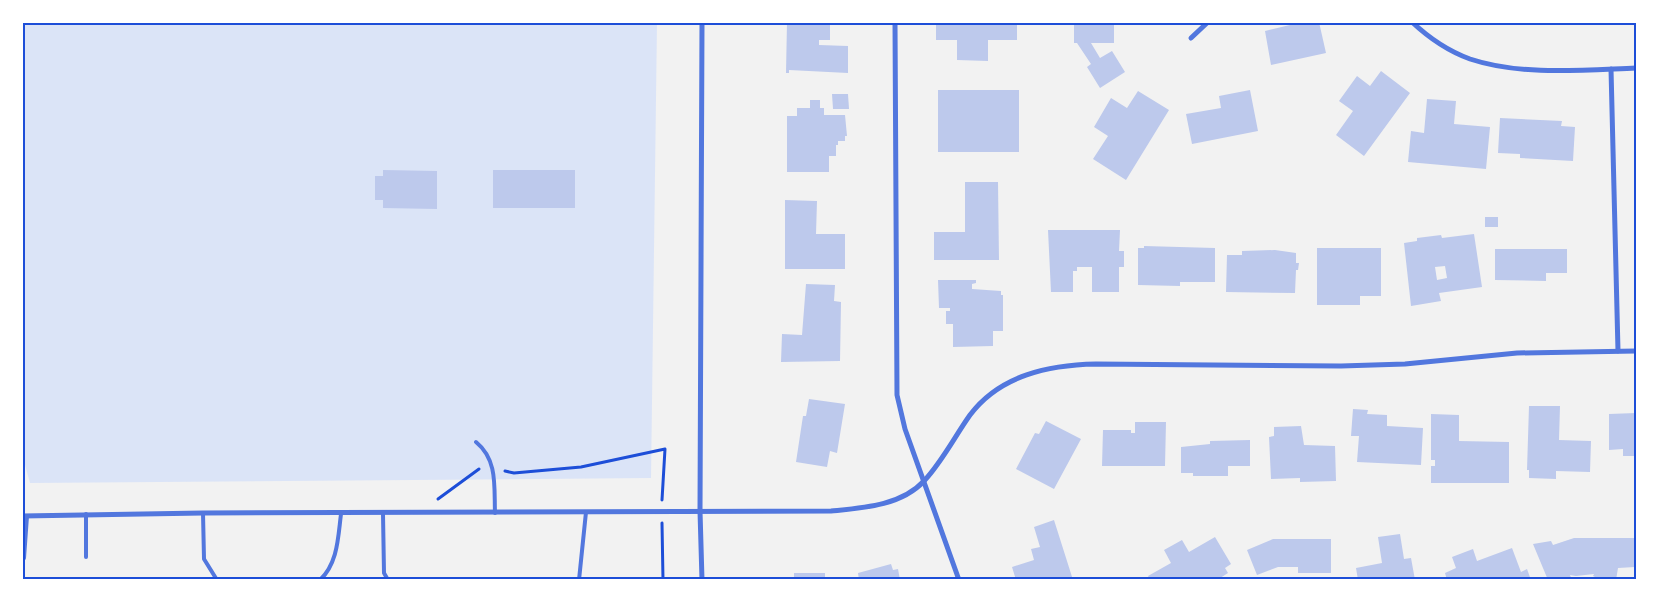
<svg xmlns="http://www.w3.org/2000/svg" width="1659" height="602" viewBox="0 0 1659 602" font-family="'Sofia Sans Condensed',sans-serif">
<rect width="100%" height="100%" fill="#f2f2f2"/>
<polygon fill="#dbe4f7" points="22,23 657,23 651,478 30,483 22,454"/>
<g fill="#bdc9ec" fill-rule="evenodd">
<polygon points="787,22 830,22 830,40 819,40 819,45 848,46 848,73 789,70 789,73 786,73"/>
<polygon points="936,22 1017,22 1017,40 988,40 988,61 957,60 957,40 936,40"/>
<polygon points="1074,22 1114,22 1114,43 1091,43 1100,58 1112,51 1125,72 1100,88 1087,67 1091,64 1077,43 1074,43"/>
<polygon points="1290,22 1319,22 1326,53 1271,65 1265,31 1290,25"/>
<polygon points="1381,71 1410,93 1364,156 1336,135 1353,111 1339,101 1357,76 1370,86"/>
<rect x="938" y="90" width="81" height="62"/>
<polygon points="1250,90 1258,131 1192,144 1186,114 1221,108 1219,96"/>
<polygon points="1138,91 1169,110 1126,180 1093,159 1108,136 1094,127 1111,98 1127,108"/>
<polygon points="832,94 848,94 849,109 833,109"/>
<polygon points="1427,99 1456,101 1454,124 1490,127 1486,169 1408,162 1411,131 1424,133"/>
<polygon points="810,100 820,100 820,108 824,108 824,115 845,115 847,136 845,136 845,141 838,141 838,145 836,145 836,156 829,156 829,172 787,172 787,116 797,116 797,108 810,108"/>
<polygon points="1500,118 1562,121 1561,126 1575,127 1573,161 1520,158 1520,154 1498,153"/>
<polygon points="383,170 437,171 437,209 383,208 383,200 375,200 375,176 383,176"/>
<rect x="493" y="170" width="82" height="38"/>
<polygon points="965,182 998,182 999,260 934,260 934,232 965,232"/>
<polygon points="785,200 817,201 816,234 845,234 845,269 785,269"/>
<rect x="1485" y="217" width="13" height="10"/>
<polygon points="1048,230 1120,230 1119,251 1124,251 1124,267 1119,267 1119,292 1092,292 1092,267 1077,267 1077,271 1073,271 1073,292 1051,292"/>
<path d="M1474 234 1482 287 1439 293 1441 301 1411 306 1404 243 1417 241V238L1441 235 1442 238ZM1445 266 1447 278 1437 280 1435 267Z"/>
<polygon points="1144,246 1215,248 1215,282 1180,282 1180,286 1138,285 1138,248 1144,248"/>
<polygon points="1317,248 1381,248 1381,296 1360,296 1360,305 1317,305"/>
<polygon points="1495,249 1567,249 1567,273 1546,273 1546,281 1495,280"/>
<polygon points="1275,250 1296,253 1296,263 1299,263 1298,270 1296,270 1295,293 1226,292 1227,255 1242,255 1242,251"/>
<polygon points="938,280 976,280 976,283 972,284 972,289 1001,291 1001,295 1003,295 1003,331 993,331 993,346 953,347 953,324 946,324 946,311 950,311 950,308 939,308"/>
<polygon points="806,284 835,285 834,301 841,302 840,361 781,362 782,334 802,335"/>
<polygon points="809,399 845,404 837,453 830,451 827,467 796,462 803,416 806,416"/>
<polygon points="1529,406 1560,406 1559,440 1591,441 1590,472 1556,471 1556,479 1529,478 1529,470 1527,470"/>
<polygon points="1353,409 1368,410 1367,414 1387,415 1387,426 1423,428 1421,465 1357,462 1359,436 1351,436"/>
<polygon points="1636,413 1636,456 1623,456 1623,449 1609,450 1609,414"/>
<polygon points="1431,414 1459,415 1459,441 1509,442 1509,483 1431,483 1431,466 1435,466 1435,460 1431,460"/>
<polygon points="1046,421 1081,439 1054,489 1016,469 1035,433 1039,434"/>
<polygon points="1135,422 1166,422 1165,466 1102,466 1103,430 1131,430 1131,433 1135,433"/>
<polygon points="1301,426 1304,445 1335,446 1336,481 1300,482 1300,478 1271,479 1269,437 1274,436 1274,427"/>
<polygon points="1250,440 1250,466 1228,466 1228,476 1193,476 1193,473 1181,473 1181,447 1210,444 1210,441"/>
<polygon points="1054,520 1073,580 1016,580 1012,567 1034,560 1031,549 1040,547 1034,527"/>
<polygon points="1400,534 1404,559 1411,558 1415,580 1358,580 1356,568 1382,563 1378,537"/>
<polygon points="1215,537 1231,564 1225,568 1228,573 1217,580 1150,580 1148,576 1171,563 1164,550 1182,540 1189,552"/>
<polygon points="1574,538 1634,538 1635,567 1618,568 1616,580 1601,580 1593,576 1594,574 1576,576 1570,575 1572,580 1548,580 1533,544 1551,541 1553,545"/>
<polygon points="1273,539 1331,539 1331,573 1298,573 1298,567 1278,567 1257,575 1247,550"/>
<polygon points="1512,548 1521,572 1527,569 1531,580 1447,580 1445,573 1456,568 1452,557 1473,549 1477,561"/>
<polygon points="891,564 893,570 898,569 900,580 859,580 858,573"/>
<rect x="794" y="573" width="31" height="7"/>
</g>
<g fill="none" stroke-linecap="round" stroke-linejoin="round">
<g stroke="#1d4ed8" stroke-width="3">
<polyline points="505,471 514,473 581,467 665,449 662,500"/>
<polyline points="438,499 479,469"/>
<polyline points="662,523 663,580"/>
</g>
<g stroke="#5277de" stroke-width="4">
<path d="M476 442C498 460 494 487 495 513"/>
<polyline points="203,513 204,559 217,580"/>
<polyline points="86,514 86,557"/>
<polyline points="383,514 384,573 388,580"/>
<polyline points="24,558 27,516"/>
<path d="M320 580C338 563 338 537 341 514"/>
<polyline points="579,580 586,512"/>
</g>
<g stroke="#5277de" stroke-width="5">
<polyline points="702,22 700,511 702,580"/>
<polyline points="895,22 897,395 905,429 959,580"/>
<path d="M1412 22C1429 38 1448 51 1470 59 1521 76 1583 70 1636 68"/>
<polyline points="1191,38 1208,22"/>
<polyline points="1611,69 1618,351"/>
<path d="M22 516 203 513 831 511C862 508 901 506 924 481 942 462 955 436 970 415 1000 375 1049 365 1096 364L1341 366 1405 364 1517 353 1636 351"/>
</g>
</g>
<rect width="1659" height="602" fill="none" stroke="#ffffff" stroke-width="48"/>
<rect x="24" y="24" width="1611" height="554" fill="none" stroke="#1d4ed8" stroke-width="2"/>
</svg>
